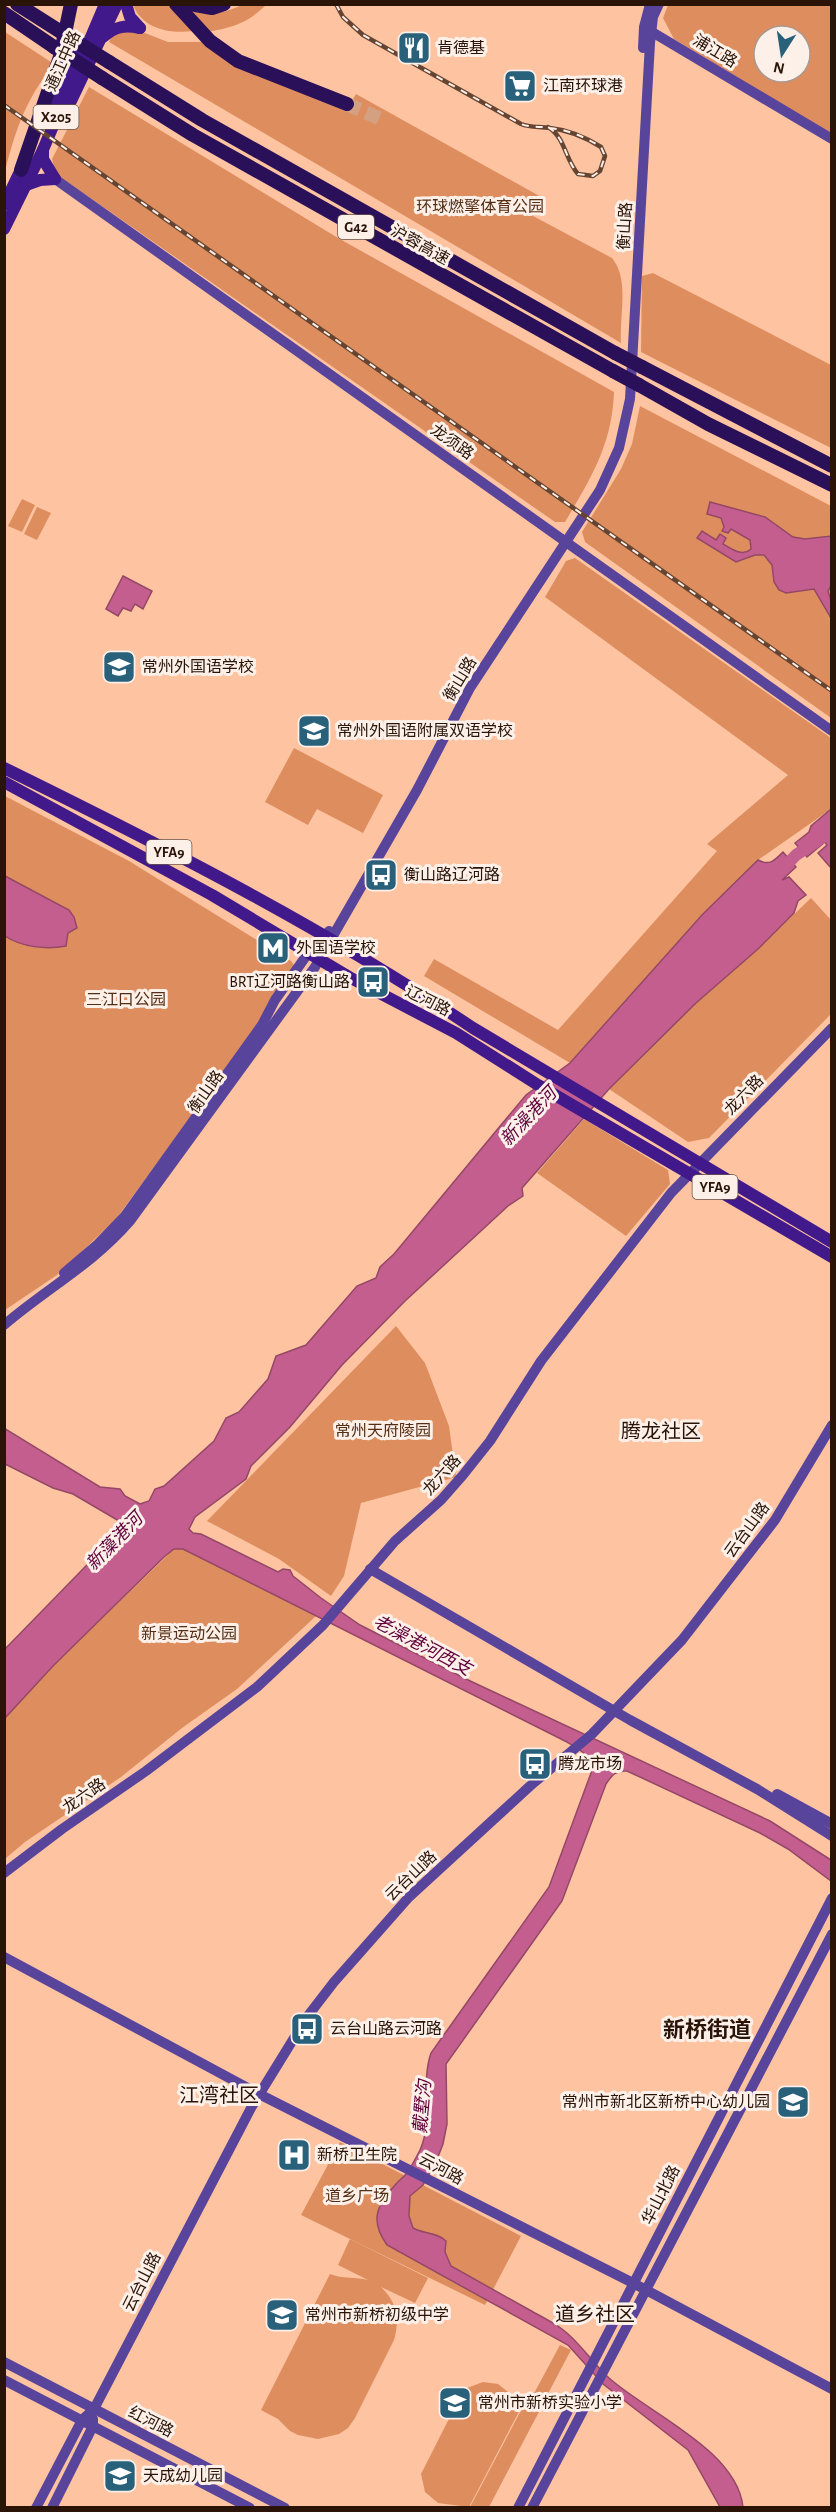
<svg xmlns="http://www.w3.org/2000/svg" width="836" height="2512" viewBox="0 0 836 2512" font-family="'Alegreya Sans','Noto Sans SC',sans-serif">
<rect width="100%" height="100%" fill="#fec3a1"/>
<g fill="#de8e5e" fill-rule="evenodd">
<path d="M133 5H169L193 31C169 34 143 29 133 5Z"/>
<path d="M242 5H266C246 24 233 27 207 32L185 9C210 16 219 15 242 5Z"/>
<path d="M668 5H831V134L674 39 663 18ZM764 36H800V72H764Z"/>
<path d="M132 28 168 42H203L226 61 348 108 356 94 543 198 533 216 612 258C630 280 619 315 621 343L109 42 113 34Z"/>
<path d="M5 32 54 64C26 99 16 128 5 171Z"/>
<path d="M89 87 338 238 614 392C612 445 591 478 565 522H555L56 174 52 159Z"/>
<polygon points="653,273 831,365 831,448 641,352 642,276"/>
<polygon points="640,406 831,506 831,718 585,542 582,532 621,469 632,444"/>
<polygon points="22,499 35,505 22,532 8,526"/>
<polygon points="37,507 51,513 37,540 24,534"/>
<polygon points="575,558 831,738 831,809 758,860 702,915 570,1063 424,976 434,959 558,1030 717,851 707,844 788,775 545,597 566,561"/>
<polygon points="294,748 383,795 363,833 317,809 308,825 265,802"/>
<polygon points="5,796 129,861 291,961 294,965 259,1024 116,1219 57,1275 5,1310"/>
<polygon points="811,898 831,920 831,1014 709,1138 688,1142 609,1089 696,1003 758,949"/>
<polygon points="584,1119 668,1170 670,1184 626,1236 537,1173"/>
<polygon points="396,1326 425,1363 449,1426 456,1477 361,1503 344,1576 331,1596 279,1559 207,1521"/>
<polygon points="174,1549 183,1549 316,1616 237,1689 182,1728 121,1777 25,1842 5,1859 4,1718 53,1666"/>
<polygon points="340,2142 521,2236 485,2305 301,2215"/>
<path d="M350 2239 428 2278 415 2303 381 2287C397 2302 400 2319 394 2340L355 2418 348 2428 339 2434 318 2439 298 2435 290 2431 278 2419 261 2410 330 2274C342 2279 356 2277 368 2280L338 2265Z"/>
<polygon points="560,2345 571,2350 542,2405 531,2399"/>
<polygon points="483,2382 498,2384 523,2404 469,2507 438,2503 425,2492 421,2474 460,2397 467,2388"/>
<polygon points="527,2399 542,2406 489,2507 470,2507"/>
</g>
<g fill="#c35e8f" stroke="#954866" stroke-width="1.5">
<path d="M710 502 765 517 793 537 805 539 831 536V586L828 591 831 601V618L814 589 786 593 779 590 774 582 772 565 764 555H755L736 562 697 538 702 531 716 540 720 534 726 538 723 544C732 549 742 557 751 549L750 540 731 529 728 533 722 531 724 527 721 518 707 514Z"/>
<polygon points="123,576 152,591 143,609 135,604 131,611 123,608 118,616 106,609"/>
<polygon points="831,809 831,868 818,853 827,845 825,842 807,857 795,843 809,832 811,826"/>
<path d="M783 852 796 867 782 880 789 877 806 895 798 901 794 913 758 949 696 1003 609 1089 522 1188 523 1196 508 1206 405 1301 342 1365 290 1427 251 1466 246 1479 195 1517 189 1529 193 1533 201 1534 278 1572 283 1569 290 1570 293 1576 321 1598 360 1625 466 1679 770 1821 831 1860V1881L788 1849 760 1833 627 1771C616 1770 612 1775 606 1784L562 1901 446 2064 447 2124 443 2144 436 2162 423 2185 410 2196 409 2216 413 2228C424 2234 437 2232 446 2241L445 2252 451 2266C476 2280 501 2294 526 2308 538 2315 551 2321 562 2329 580 2342 592 2363 609 2378 648 2413 737 2450 743 2507H720L688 2450 603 2384 568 2345 387 2245C369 2220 377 2205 396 2184 399 2180 403 2178 406 2174 411 2167 416 2158 420 2150 434 2119 420 2085 431 2053L549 1887 591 1773C593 1755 579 1749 565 1741L183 1549H174L164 1557 53 1666 5 1718V1649L120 1531 119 1521 73 1494 53 1488 5 1464 4 1428 100 1487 120 1489 125 1496 140 1504 149 1501 155 1489 164 1486 214 1441 226 1418 239 1412 268 1379 276 1356 306 1345 357 1286 376 1278 380 1267 394 1254 526 1095 570 1063 702 915 758 860C770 866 774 861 783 852Z"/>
<path d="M5 876 69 910 74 917 77 928 68 933 66 946C47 950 21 947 5 936Z"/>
</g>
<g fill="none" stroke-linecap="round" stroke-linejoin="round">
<polyline stroke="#c35e8f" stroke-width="12" points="781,871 796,855 832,831"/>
<polyline stroke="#d3a082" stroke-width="14" stroke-dasharray="14 7" stroke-linecap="butt" points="347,104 381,119"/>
<g stroke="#59449b" stroke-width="10">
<polyline points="647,29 832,139"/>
<polyline points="643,48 644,27 650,4"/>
<polyline points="55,179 832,731"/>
<polyline points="64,1273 98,1244 125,1216 262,1025 275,1000 304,959 329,931"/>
<path d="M4 1325C47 1288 92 1265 130 1221L315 967 417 790 470 688 600 490 619 448 630 399 650 43 653 17 659 4"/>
<polyline points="370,1569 630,1720 757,1789 832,1836"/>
<polyline points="777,1794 832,1824"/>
<polyline points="4,1873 62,1829 146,1771 257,1687 323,1625 395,1541 441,1500 463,1475 490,1441 541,1361 671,1193 832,1028"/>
<polyline points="4,1957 259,2094 633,2283 832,2389"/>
<polyline points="4,2362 285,2508"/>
<polyline points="4,2380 250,2508"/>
<polyline points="36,2508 82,2420 94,2409 251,2108 307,2017 334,1982 409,1897 530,1786 592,1734 682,1640 775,1520 832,1425"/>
<polyline points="52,2508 93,2426 93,2419"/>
<polyline points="518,2508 832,1898"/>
<polyline points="532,2508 832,1934"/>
</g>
<g stroke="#42198b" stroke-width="12">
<polyline points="126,4 130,17 140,28"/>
<path d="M103 37C116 26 125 25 140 28"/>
<polyline points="71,101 117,4"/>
<polyline points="42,123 76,52"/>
<polyline points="43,150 43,159 55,179"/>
<polyline points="26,185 40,180 55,179"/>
<polyline points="4,205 25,161"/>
<polyline points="4,229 42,152 105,4"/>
<path d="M4 768C165 847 324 928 473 1028L832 1242"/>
<polyline points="4,782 212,895 349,977 456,1033 538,1085 832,1257"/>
</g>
<g stroke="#291059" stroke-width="14">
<polyline points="17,4 61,32"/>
<polyline points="176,4 210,41 238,61 347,104"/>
<polyline points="190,4 212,8 224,4"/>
<polyline points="4,13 54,47"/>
<polyline points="109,62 202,120 615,353"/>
<polyline points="102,78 193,135 613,371"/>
<polyline points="21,170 60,57 71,4"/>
<polyline points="642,367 832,466"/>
<polyline points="639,385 708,424 832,485"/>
</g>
<g stroke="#654532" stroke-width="4.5">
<g id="rail">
<path d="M336 4 343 17 363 35 521 124C531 128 540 126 550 128 569 130 585 137 601 147L605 156 600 171 593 176 578 174C565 159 565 137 548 127"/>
<polyline points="4,105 832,691"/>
</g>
</g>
<use href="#rail" stroke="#fcf0e9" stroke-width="2" stroke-dasharray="7" stroke-linecap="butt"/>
<g stroke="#291059" stroke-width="14">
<polyline points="61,32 109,62"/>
<polyline points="54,47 102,78"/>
<polyline points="615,353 642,367"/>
<polyline points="613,371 639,385"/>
</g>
</g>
<defs>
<g id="restaurant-square" transform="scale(1.725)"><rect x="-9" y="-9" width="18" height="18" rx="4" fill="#29617b" stroke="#fcf0e9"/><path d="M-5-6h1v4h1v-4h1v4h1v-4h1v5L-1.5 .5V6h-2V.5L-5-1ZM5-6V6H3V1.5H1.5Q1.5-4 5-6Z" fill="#fff"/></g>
<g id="supermarket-square" transform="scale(1.725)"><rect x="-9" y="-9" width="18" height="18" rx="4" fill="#29617b" stroke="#fcf0e9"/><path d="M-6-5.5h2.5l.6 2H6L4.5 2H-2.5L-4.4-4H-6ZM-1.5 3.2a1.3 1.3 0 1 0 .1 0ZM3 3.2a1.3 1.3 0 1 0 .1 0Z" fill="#fff"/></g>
<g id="school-square" transform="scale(1.725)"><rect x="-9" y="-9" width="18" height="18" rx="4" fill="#29617b" stroke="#fcf0e9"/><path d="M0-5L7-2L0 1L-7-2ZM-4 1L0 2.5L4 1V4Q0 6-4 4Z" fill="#fff"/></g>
<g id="bus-square" transform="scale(1.725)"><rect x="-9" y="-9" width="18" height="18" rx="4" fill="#29617b" stroke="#fcf0e9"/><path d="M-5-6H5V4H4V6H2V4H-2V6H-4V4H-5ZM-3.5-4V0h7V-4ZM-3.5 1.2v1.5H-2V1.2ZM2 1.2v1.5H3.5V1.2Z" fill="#fff"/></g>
<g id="metro-square" transform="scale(1.725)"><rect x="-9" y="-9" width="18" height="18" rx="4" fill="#29617b" stroke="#fcf0e9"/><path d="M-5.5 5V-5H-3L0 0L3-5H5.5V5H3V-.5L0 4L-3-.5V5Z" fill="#fff"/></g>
<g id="hospital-square" transform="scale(1.725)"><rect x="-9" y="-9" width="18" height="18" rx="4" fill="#29617b" stroke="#fcf0e9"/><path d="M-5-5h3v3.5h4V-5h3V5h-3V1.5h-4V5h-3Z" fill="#fff"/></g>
</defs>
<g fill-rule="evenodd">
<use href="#restaurant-square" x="414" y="48"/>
<use href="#supermarket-square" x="520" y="86"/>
<use href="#school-square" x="119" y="667"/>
<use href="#school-square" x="314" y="731"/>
<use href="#bus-square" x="381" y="875"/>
<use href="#metro-square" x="273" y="948"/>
<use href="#bus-square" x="373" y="982"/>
<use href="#bus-square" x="535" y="1764"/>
<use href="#bus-square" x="307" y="2029"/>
<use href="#school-square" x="793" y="2102"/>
<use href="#hospital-square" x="294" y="2155"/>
<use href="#school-square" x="282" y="2315"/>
<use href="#school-square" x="455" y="2403"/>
<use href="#school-square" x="120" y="2476"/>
</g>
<g text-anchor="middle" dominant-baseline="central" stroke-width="6" stroke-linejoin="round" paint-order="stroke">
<g fill="#fcf0e9" stroke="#68564b" stroke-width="1.5">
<rect x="33.5" y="105" width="45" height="24" rx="4.5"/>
<rect x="338" y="215" width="36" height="24" rx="4.5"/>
<rect x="146.5" y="840" width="45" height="24" rx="4.5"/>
<rect x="692.5" y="1175" width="45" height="24" rx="4.5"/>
</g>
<g font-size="15" font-weight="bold" fill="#291407">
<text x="56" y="117">X205</text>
<text x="356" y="227">G42</text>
<text x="169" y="852">YFA9</text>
<text x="715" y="1187">YFA9</text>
</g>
<g font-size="16" fill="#291407" stroke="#fcf0e9" text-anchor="start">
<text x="437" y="48">肯德基</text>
<text x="543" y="86">江南环球港</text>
<text x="142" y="667">常州外国语学校</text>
<text x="337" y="731">常州外国语附属双语学校</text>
<text x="404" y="875">衡山路辽河路</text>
<text x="296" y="948">外国语学校</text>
<text x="350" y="982" text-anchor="end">BRT辽河路衡山路</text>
<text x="558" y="1764">腾龙市场</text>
<text x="330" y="2029">云台山路云河路</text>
<text x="770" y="2102" text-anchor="end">常州市新北区新桥中心幼儿园</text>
<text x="317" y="2155">新桥卫生院</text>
<text x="305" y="2315">常州市新桥初级中学</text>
<text x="478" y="2403">常州市新桥实验小学</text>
<text x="143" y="2476">天成幼儿园</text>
</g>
<g font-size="16" fill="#291407" stroke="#fcf0e9">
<text transform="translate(715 51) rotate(31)">浦江路</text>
<text transform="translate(63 61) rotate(-66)">通江中路</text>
<text transform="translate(625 226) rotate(-87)">衡山路</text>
<text transform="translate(420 245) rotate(29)">沪蓉高速</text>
<text transform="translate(452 442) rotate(35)">龙须路</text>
<text transform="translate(460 679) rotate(-59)">衡山路</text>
<text transform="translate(428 1001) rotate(27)">辽河路</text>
<text transform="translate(206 1092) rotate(-55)">衡山路</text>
<text transform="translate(744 1095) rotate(-46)">龙六路</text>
<text transform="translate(442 1475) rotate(-48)">龙六路</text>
<text transform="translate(747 1530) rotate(-54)">云台山路</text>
<text transform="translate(84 1796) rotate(-35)">龙六路</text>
<text transform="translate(411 1876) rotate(-44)">云台山路</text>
<text transform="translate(441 2169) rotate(28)">云河路</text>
<text transform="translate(661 2195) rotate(-63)">华山北路</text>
<text transform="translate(142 2282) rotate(-63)">云台山路</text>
<text transform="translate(151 2422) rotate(27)">红河路</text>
</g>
<g font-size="16" fill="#552e15" stroke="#fcf0e9">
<text x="480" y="207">环球燃擎体育公园</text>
<text x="126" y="1000">三江口公园</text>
<text x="383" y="1431">常州天府陵园</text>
<text x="189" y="1634">新景运动公园</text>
<text x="357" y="2196">道乡广场</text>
</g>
<g font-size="18" font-style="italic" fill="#60003b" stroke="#fcf0e9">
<text transform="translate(529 1117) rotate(-47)">新澡港河</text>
<text transform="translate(115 1542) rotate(-46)">新藻港河</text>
<text transform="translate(422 1646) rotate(28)">老澡港河西支</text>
<text transform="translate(423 2107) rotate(-85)">戴墅沟</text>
</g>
<g font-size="20" fill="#291407" stroke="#fcf0e9">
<text x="661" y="1432">腾龙社区</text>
<text x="219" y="2096">江湾社区</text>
<text x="595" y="2315">道乡社区</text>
</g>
<g font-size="22" font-weight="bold" fill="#291407" stroke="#fcf0e9">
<text x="707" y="2030">新桥街道</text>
</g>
</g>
<rect width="836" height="2512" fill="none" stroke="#291407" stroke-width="12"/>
<g transform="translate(782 54) rotate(192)"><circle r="28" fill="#fcf0e9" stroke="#a8988f" stroke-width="1.5"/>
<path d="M0-4.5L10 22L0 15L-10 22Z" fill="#29617b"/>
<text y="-9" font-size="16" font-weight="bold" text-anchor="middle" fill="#291407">N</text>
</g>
</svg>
